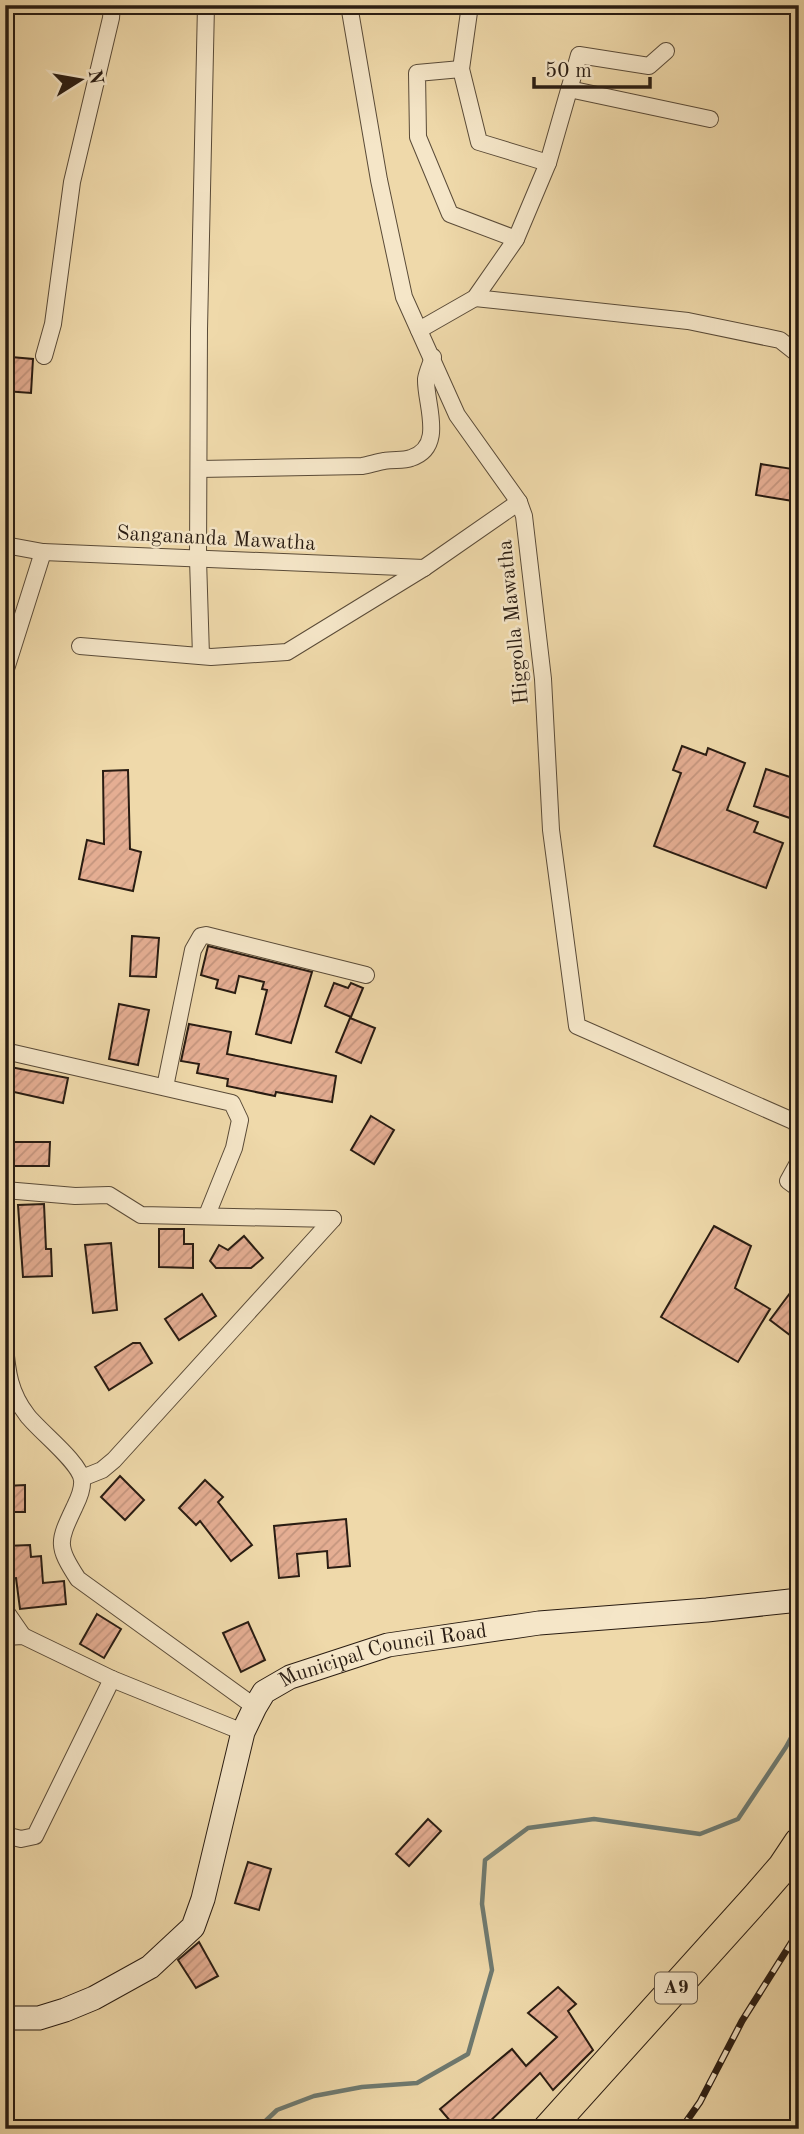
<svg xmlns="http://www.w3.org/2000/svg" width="804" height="2134" viewBox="0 0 804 2134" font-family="'Old Standard TT',serif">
<defs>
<pattern id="building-hatch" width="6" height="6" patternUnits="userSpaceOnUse" patternTransform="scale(1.75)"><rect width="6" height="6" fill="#e5ae93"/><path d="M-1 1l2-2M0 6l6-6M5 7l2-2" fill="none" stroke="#c4957e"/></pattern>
</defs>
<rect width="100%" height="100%" fill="#efd9aa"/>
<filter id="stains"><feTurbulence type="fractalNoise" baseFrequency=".00286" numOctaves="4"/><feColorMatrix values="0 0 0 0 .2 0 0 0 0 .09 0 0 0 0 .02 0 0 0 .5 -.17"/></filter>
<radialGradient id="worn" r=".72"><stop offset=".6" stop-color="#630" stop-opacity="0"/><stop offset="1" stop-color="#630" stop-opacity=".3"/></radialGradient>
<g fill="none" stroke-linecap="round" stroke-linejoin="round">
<polyline stroke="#6e7a71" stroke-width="4.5" points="257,2129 277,2110 314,2096 362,2087 417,2083 468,2054 492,1970 482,1904 485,1860 528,1828 594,1819 700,1834 738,1819 786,1747 799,1723"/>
</g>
<g fill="url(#building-hatch)" stroke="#291c12" stroke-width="2">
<polygon points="11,357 33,359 31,393 5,391 5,372 10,372"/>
<polygon points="761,464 799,470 799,502 756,495"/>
<polygon points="682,746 706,755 708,748 745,763 727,810 758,822 754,832 783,843 766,888 654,846 681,773 673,770"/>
<polygon points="766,769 799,780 799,821 754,806"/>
<polygon points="128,770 130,849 141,852 133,891 79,879 87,840 104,844 103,771"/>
<polygon points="132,936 159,938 156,977 130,976"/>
<polygon points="208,946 312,972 291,1043 256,1034 267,990 262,989 264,982 239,976 235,993 216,988 218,980 201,975"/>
<polygon points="334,983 348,988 351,983 363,988 351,1017 325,1006"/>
<polygon points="119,1004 149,1010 138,1065 109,1059"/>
<polygon points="350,1018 375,1028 361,1063 336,1052"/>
<polygon points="189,1024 231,1032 227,1054 336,1076 332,1102 276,1092 275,1096 227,1086 228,1079 197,1073 199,1064 181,1061"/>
<polygon points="5,1066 68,1078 63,1103 5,1090"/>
<polygon points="371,1116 394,1130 374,1164 351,1150"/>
<polygon points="9,1142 50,1142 49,1166 9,1166"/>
<polygon points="44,1204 46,1249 51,1249 52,1276 23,1277 18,1205"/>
<polygon points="714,1226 751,1246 735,1288 770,1309 738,1362 661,1317"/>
<polygon points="159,1229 184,1229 184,1244 193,1244 193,1268 159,1267"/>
<polygon points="244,1236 263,1258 251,1268 216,1268 210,1261 219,1245 228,1250"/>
<polygon points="111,1243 117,1310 93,1313 85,1245"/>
<polygon points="799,1281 799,1342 770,1320"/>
<polygon points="202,1294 216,1316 179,1340 165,1319"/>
<polygon points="133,1343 140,1343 152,1363 109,1390 95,1367"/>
<polygon points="120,1476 144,1500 125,1520 101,1497"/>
<polygon points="205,1480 223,1497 218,1502 252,1545 231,1561 200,1521 196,1525 179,1508"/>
<polygon points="25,1485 25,1512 5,1512 5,1486"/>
<polygon points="346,1519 350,1566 328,1568 327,1551 297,1554 299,1576 279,1578 274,1526"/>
<polygon points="30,1545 31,1557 41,1556 43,1583 64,1581 66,1604 20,1609 16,1578 7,1579 5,1546"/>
<polygon points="97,1614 121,1629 104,1658 80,1644"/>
<polygon points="248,1622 265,1660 241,1672 223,1633"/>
<polygon points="428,1819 441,1831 409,1866 396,1854"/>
<polygon points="248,1862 271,1869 259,1910 235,1903"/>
<polygon points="199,1942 218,1976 196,1988 178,1960"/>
<polygon points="558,1987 576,2004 568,2011 593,2050 553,2090 540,2073 482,2129 457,2129 440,2109 512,2049 526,2066 557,2037 528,2013"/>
</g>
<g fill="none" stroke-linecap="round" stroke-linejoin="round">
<g stroke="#5a4b38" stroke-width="18">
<g id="street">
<polyline points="349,5 379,180 404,297 457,415 519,502 524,516 543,679 551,830 577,1026 793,1121 799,1127"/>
<polyline points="470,5 461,69 479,142 548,163 579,55 649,66 666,51"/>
<polyline points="461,69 417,73 418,137 450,214 516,239 548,163"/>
<polyline points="569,89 710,119"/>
<polyline points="475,298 688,321 780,340 799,355"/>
<polyline points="419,330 475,298 516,239"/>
<polyline points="44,356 53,324 72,182 111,18 112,5"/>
<path d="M199 469 362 466C369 465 377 462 384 461 393 459 403 461 411 458 446 447 425 403 426 379 427 372 431 364 433 357"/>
<polyline points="5,545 43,552 424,568"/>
<polyline points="80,646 211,657 287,652 424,568 519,502"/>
<polyline points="201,656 198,559 199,329 206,5"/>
<polyline points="5,672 43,552"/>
<polyline points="5,1051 232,1103 240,1120 234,1148 207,1215"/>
<polyline points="165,1087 193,950 201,936 206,935 366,975"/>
<polyline points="799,1161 788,1181 799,1189"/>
<polyline points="5,1190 75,1196 109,1195 141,1215 333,1219"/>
<path d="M5 1345C7 1372 10 1393 27 1415 39 1431 80 1462 82 1480 83 1489 79 1498 75 1506 58 1542 56 1545 78 1579L255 1707"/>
<polyline points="82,1478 102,1470 114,1460 333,1219"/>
<polyline points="5,1610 23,1636"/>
<polyline points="5,1637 23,1636 112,1679 243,1732"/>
<polyline points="5,1835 21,1839 35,1836 112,1679"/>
</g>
</g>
<g stroke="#291c12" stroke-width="25">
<g id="secondary">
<path id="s1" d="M5 2018H39L65 2010 94 1998 150 1967 193 1927 203 1899 243 1732 255 1707 264 1692 290 1677 388 1645 539 1623 707 1610 799 1600"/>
</g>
</g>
<g stroke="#291c12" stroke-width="32">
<polyline id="highway" points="548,2129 757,1897 783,1867 799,1843"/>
</g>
<use href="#street" stroke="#f5e6c8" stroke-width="16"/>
<use href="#secondary" stroke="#f5e6c8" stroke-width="23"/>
<use href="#highway" stroke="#efd9aa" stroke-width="30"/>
<g stroke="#291c12" stroke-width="7">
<polyline id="rail" points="681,2129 700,2102 742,2021 793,1940 799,1934"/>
</g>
<use href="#rail" stroke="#f5e6c8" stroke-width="4.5" stroke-dasharray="13" stroke-linecap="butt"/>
</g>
<g text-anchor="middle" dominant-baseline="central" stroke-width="5" stroke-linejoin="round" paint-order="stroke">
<rect fill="#f5e6c8" stroke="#665949" stroke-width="2" x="655" y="1972.5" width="42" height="31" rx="5"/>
<g font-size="19" font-weight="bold" fill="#291c12">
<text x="676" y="1988">A9</text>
</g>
<g font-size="21" fill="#291c12" stroke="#f5e6c8">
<text transform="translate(216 539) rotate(3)">Sangananda Mawatha</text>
<text transform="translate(514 622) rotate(-96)">Higgolla Mawatha</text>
<text stroke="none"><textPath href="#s1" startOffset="588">Municipal Council Road</textPath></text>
</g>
</g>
<rect width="804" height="2134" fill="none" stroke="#efd9aa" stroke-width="28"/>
<rect x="7" y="7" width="790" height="2120" fill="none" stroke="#291c12" stroke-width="3.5"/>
<rect x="14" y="14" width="776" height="2106" fill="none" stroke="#291c12" stroke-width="2"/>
<g transform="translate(80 80) rotate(79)" stroke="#f5e6c8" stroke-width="5" paint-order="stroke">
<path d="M0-5L12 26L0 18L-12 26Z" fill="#291c12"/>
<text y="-10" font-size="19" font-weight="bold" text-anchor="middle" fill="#291c12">N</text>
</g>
<path d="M534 77v10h116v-10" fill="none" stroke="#291c12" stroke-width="3.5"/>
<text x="545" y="77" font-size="21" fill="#291c12" stroke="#f5e6c8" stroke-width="5" paint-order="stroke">50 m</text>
<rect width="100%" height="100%" filter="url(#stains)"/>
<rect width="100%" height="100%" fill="url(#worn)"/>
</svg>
